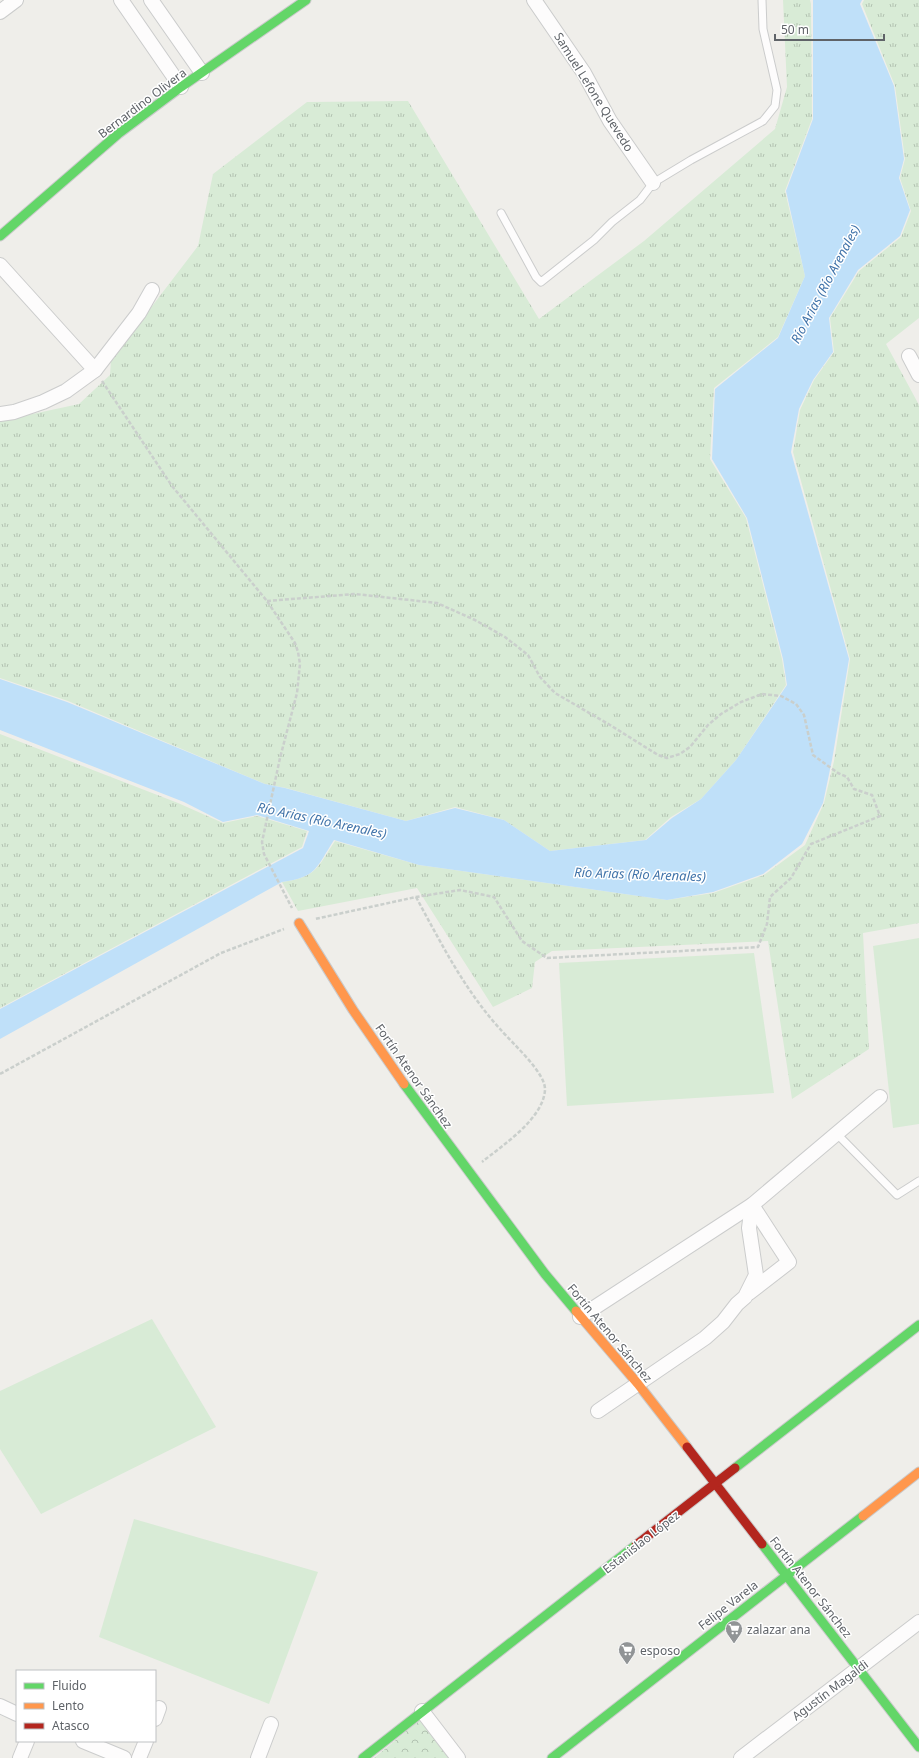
<svg xmlns="http://www.w3.org/2000/svg" width="919" height="1758" viewBox="0 0 919 1758" font-family="'Noto Sans',sans-serif">
<defs>
<pattern id="grass-tufts" width="24" height="20" patternUnits="userSpaceOnUse"><rect width="24" height="20" fill="#d8ebd6"/><path d="M3 7l-1-3M5 7V3M7 7l1-3M15 17l-1-3M17 17v-4M19 17l1-3" fill="none" stroke="#b2c2b1"/></pattern>
<pattern id="forest-crowns" width="20" height="18" patternUnits="userSpaceOnUse"><rect width="20" height="18" fill="#d8ebd6"/><path d="M2 6a3 3 0 1 1 6 0M12 15a3 3 0 1 1 6 0" fill="none" stroke="#b2c2b1"/></pattern>
</defs>
<rect width="100%" height="100%" fill="#efeeea"/>
<g fill="url(#grass-tufts)">
<polygon points="783,0 810,0 811,4 812,119 785,191 805,276 778,337 714,388 710,459 746,518 782,659 786,685 736,760 701,799 671,817 645,840 550,851 504,820 455,807 406,821 286,788 265,784 68,701 0,678 0,421 79,404 110,375 111,360 198,246 213,174 307,102 408,101 539,319 644,241 775,129 787,87"/>
<path d="M864 0H919V318L886 344 919 405V923L863 933 869 1049 792 1099 768 941 552 951 535 962 532 988 493 1007 417 888 298 911 282 882C317 877 317 868 335 841L419 865 667 900 713 893 764 875 805 845 824 803 834 761 850 659 793 452 800 410 814 380 834 352 830 318 859 271 901 237 911 211 900 178 905 159 895 86 862 4Z"/>
<polygon points="0,734 178,803 223,823 257,816 307,831 302,847 0,1008"/>
</g>
<polygon fill="url(#forest-crowns)" points="420,1720 450,1758 374,1758"/>
<g fill="#d8ebd6">
<polygon points="919,938 919,1124 893,1128 873,946"/>
<polygon points="754,953 774,1093 567,1106 559,963"/>
<polygon points="152,1319 216,1427 41,1514 0,1449 0,1391"/>
<polygon points="134,1519 318,1572 269,1704 99,1637"/>
</g>
<path fill="#bfe0f9" d="M813 0H862L860 4 894 86 904 159 899 178 910 210 900 236 858 270 829 318 833 352 813 380 799 409 791 452 849 659 832 760 823 803 802 844 763 874 713 892 667 900 419 865 334 840C316 868 317 877 282 882L0 1039V1009L303 848 309 831 257 815 223 822 184 802 0 730V679L67 702 265 784 285 788 406 821 455 808 504 820 550 851 646 840 672 818 701 799 736 760 787 685 783 659 747 518 712 459 715 389 778 338 805 276 786 191 813 119Z"/>
<g fill="none" stroke-linecap="round" stroke-linejoin="round">
<g stroke="#cbcccc" stroke-width="9">
<g id="lane">
<polyline points="501,213 536,277 541,282 594,240 612,222 640,200 653,183 691,160 763,121 775,106 777,90 763,29 762,0"/>
<polyline points="837,1134 897,1195 919,1181"/>
</g>
</g>
<g stroke="#cbcccc" stroke-width="16">
<g id="street">
<polyline points="121,0 181,87"/>
<polyline points="151,0 202,73"/>
<polyline points="534,0 584,73 610,121 653,183"/>
<polyline points="0,12 16,0"/>
<polyline points="0,265 95,370"/>
<polyline points="909,356 919,375"/>
<polyline points="0,414 14,412 43,402 66,391 95,370 139,313 152,290"/>
<polyline points="580,1317 752,1205 789,1262 749,1293"/>
<polyline points="598,1411 705,1338 723,1322 737,1304 745,1297 756,1275 749,1228 752,1205 880,1097"/>
<polyline points="0,1706 17,1714"/>
<polyline points="422,1711 458,1758"/>
<polyline points="155,1719 159,1708"/>
<polyline points="83,1741 124,1758"/>
<polyline points="20,1758 27,1741"/>
<polyline points="139,1758 146,1741"/>
<polyline points="258,1758 271,1724"/>
<polyline points="741,1758 919,1622"/>
</g>
</g>
<g stroke="#cacacb" stroke-width="11">
<g id="fast">
<polyline points="0,236 118,134 181,87 306,0"/>
<polyline points="404,1084 545,1274 576,1311"/>
<polyline points="735,1468 919,1325"/>
<polyline points="762,1544 919,1747"/>
<polyline points="363,1758 636,1545"/>
<polyline points="552,1758 863,1516"/>
</g>
</g>
<g stroke="#cacacb" stroke-width="11">
<g id="slow">
<polyline points="299,923 353,1010 404,1084"/>
<polyline points="576,1311 638,1384 687,1447"/>
<polyline points="863,1516 919,1472"/>
</g>
</g>
<g stroke="#cacacb" stroke-width="11">
<g id="jam">
<polyline points="687,1447 762,1544"/>
<polyline points="636,1545 735,1468"/>
</g>
</g>
<g stroke="#cacfcc" stroke-width="2.5" stroke-dasharray="4 2" stroke-linecap="butt">
<polyline points="102,381 172,486 267,601 295,643 298,652 300,664 297,693 280,758 262,842 264,854 292,908"/>
<polyline points="267,601 355,594 437,603 475,620 505,637 528,655 540,677 555,693 610,725 658,755 667,758 680,754 690,747 708,725 721,714 741,702 762,694 781,696 796,704 804,715 813,755 838,773 847,777 854,789 872,795 880,816 811,844 791,878 770,897 767,924 758,947 547,958 522,941 494,897 460,890 416,897 315,919"/>
<path d="M416 897C441 943 465 991 501 1030 512 1043 546 1073 545 1090 543 1119 503 1145 482 1162"/>
<polyline points="0,1074 221,953 284,929"/>
</g>
<use href="#lane" stroke="#fdfcfc" stroke-width="7"/>
<use href="#street" stroke="#fdfcfc" stroke-width="14"/>
<use href="#fast" stroke="#63d668" stroke-width="9"/>
<use href="#slow" stroke="#ff974d" stroke-width="9"/>
<use href="#jam" stroke="#b3261e" stroke-width="9"/>
</g>
<defs>
<g id="supermarket-pin" transform="scale(0.9)"><path d="M0 17L-7.5 6A9.5 9.5 0 1 1 7.5 6Z" fill="#919496" stroke="#fff"/><path d="M-6-5.5h2.5l.6 2H6L4.5 2H-2.5L-4.4-4H-6ZM-1.5 3.2a1.3 1.3 0 1 0 .1 0ZM3 3.2a1.3 1.3 0 1 0 .1 0Z" fill="#fff"/></g>
</defs>
<g fill-rule="evenodd">
<use href="#supermarket-pin" x="734" y="1629"/>
<use href="#supermarket-pin" x="627" y="1650"/>
</g>
<g text-anchor="middle" dominant-baseline="central" stroke-width="3" stroke-linejoin="round" paint-order="stroke">
<g font-size="12" fill="#5f6368" stroke="#fff">
<text transform="translate(594 92) rotate(58)">Samuel Lefone Quevedo</text>
<text transform="translate(142 103) rotate(-37)">Bernardino Olivera</text>
<text transform="translate(414 1076) rotate(55)">Fortín Atenor Sánchez</text>
<text transform="translate(610 1333) rotate(50)">Fortín Atenor Sánchez</text>
<text transform="translate(641 1542) rotate(-38)">Estanislao López</text>
<text transform="translate(811 1587) rotate(52)">Fortín Atenor Sánchez</text>
<text transform="translate(728 1605) rotate(-38)">Felipe Varela</text>
<text transform="translate(830 1690) rotate(-37)">Agustín Magaldi</text>
</g>
<g font-size="12" fill="#5f6368" stroke="#fff" text-anchor="start">
<text x="747" y="1629">zalazar ana</text>
<text x="640" y="1650">esposo</text>
</g>
<g font-size="13" font-style="italic" fill="#4174aa" stroke="#fff">
<text transform="translate(825 284) rotate(-62)">Río Arias (Río Arenales)</text>
<text transform="translate(322 820) rotate(12)">Río Arias (Río Arenales)</text>
<text transform="translate(640 874) rotate(2)">Río Arias (Río Arenales)</text>
</g>
</g>
<rect x="16" y="1670" width="140" height="72" fill="#ffffff" stroke="#bfc1c3"/>
<rect x="24" y="1683" width="20" height="6" fill="#63d668" stroke="#bfc1c3"/>
<text x="52" y="1690" font-size="12" fill="#5f6368">Fluido</text>
<rect x="24" y="1703" width="20" height="6" fill="#ff974d" stroke="#bfc1c3"/>
<text x="52" y="1710" font-size="12" fill="#5f6368">Lento</text>
<rect x="24" y="1723" width="20" height="6" fill="#b3261e" stroke="#bfc1c3"/>
<text x="52" y="1730" font-size="12" fill="#5f6368">Atasco</text>
<path d="M775 34v6h109v-6" fill="none" stroke="#5f6368" stroke-width="2"/>
<text x="781" y="34" font-size="12" fill="#5f6368" stroke="#ffffff" stroke-width="3" paint-order="stroke">50 m</text>
</svg>
